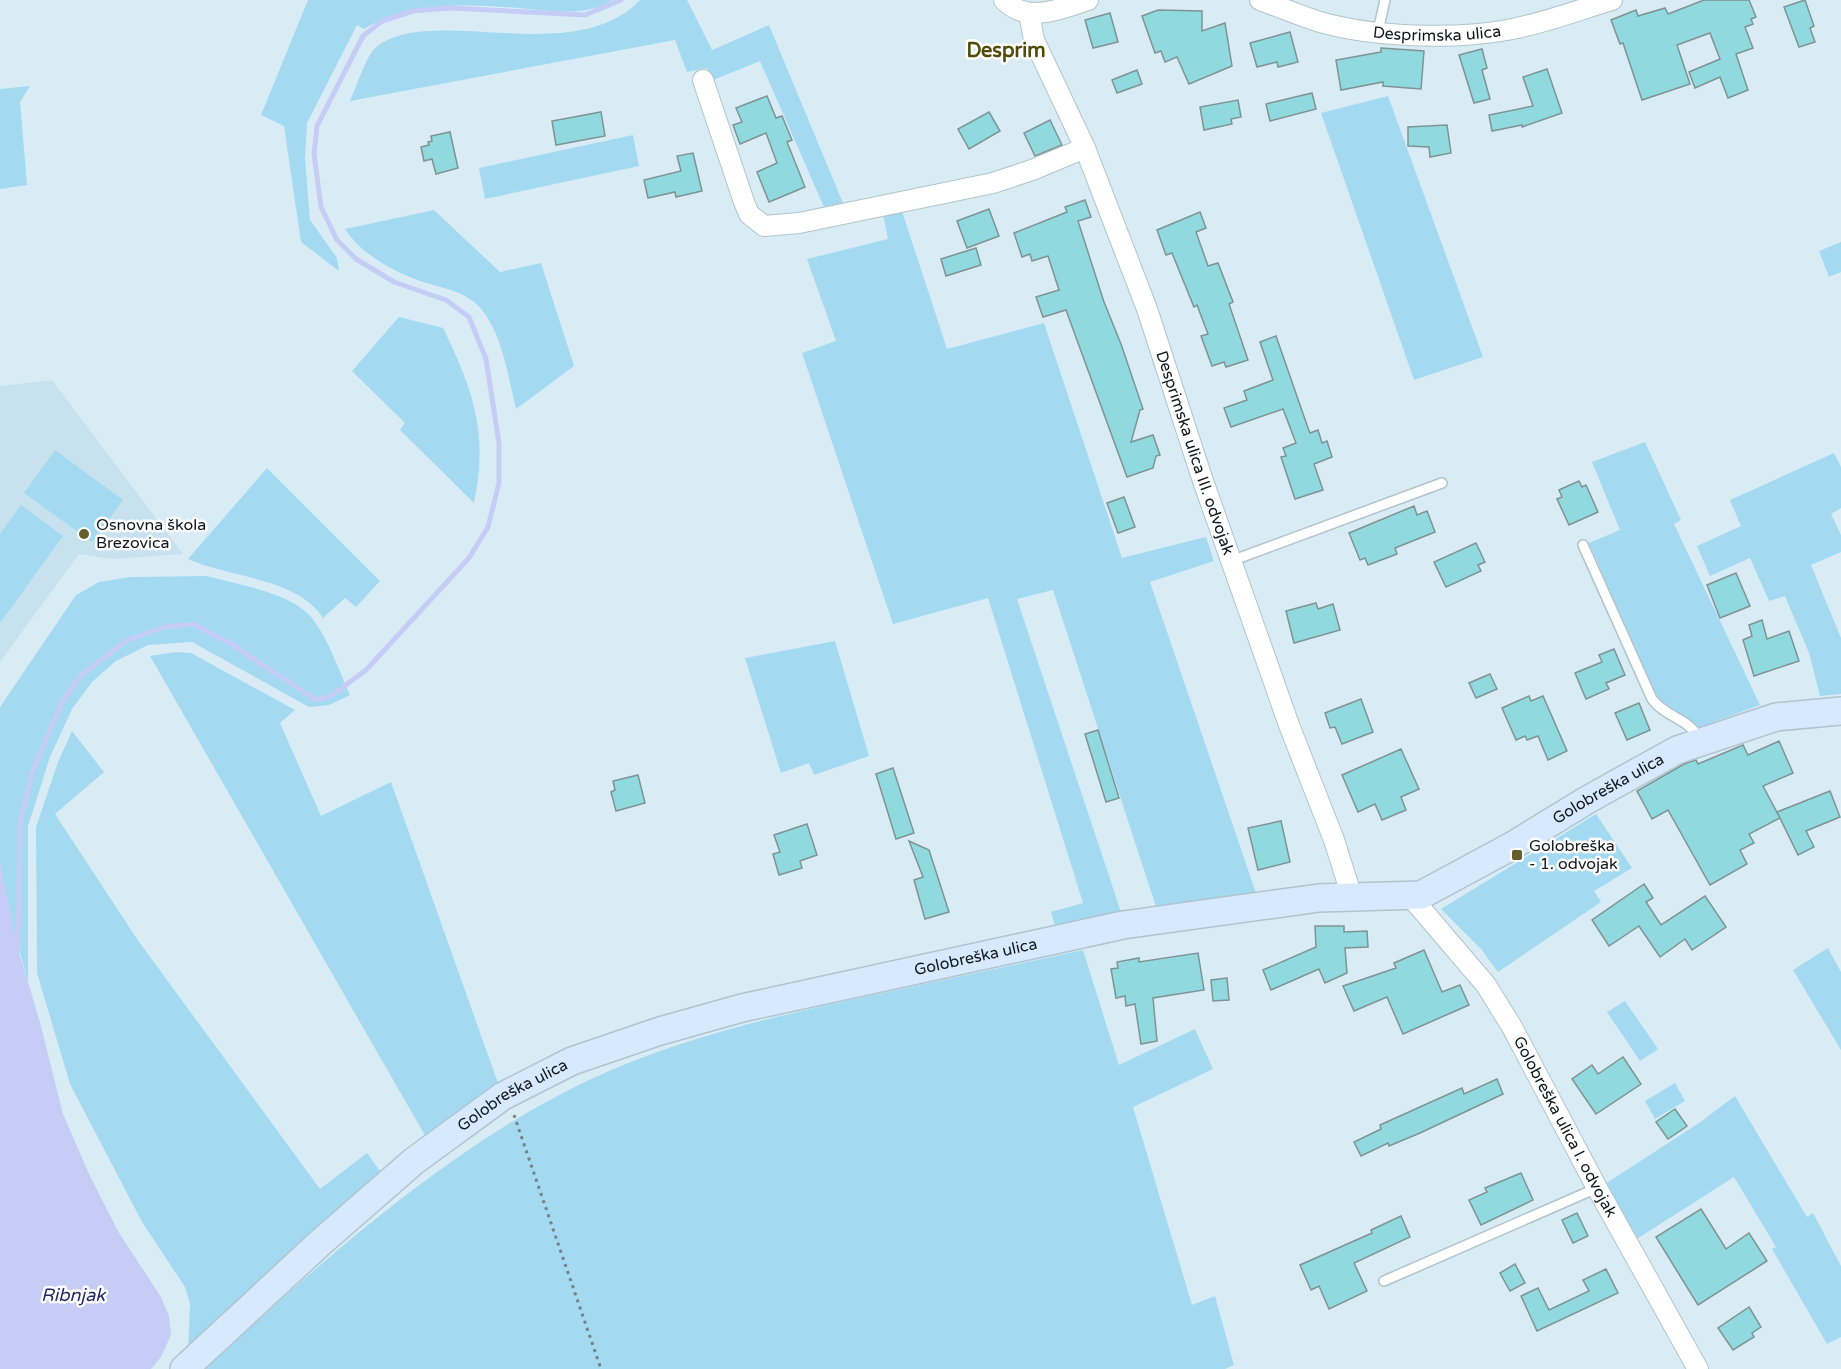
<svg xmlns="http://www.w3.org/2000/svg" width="1841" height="1369" viewBox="0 0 1841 1369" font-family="'Varela Round',sans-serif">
<rect width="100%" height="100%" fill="#d9ecf5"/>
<polygon fill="#c7e2ee" points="52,380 183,554 112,559 79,554 0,662 0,386"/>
<g fill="#a3daf2">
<path d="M308 0H613C586 16 559 12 529 9 474 4 411 0 364 29L357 25 307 123 305 158 310 220 337 258 339 271 301 242 284 126 261 115Z"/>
<path d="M640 0H687L712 50 769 25 843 203 824 207 760 61 713 80 707 68 687 72 675 40 350 101C357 85 363 65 373 50 426 0 573 71 640 0Z"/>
<polygon points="30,86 20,102 27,185 0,189 0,89"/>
<polygon points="1388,96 1483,357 1414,380 1321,113"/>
<polygon points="633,135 639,166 485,199 479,168"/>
<polygon points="900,205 947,349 1044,323 1122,558 1206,537 1214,561 1150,582 1257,896 1157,910 1053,590 1017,599 1122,915 1056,929 1051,912 1083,903 988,598 893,624 802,353 836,341 807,259 888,239 882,209"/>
<path d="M434 210 500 272 541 263 574 366 516 409C508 377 503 336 482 310 467 291 441 288 420 281 392 271 361 254 345 229Z"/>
<polygon points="1841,242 1841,272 1829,277 1819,251"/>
<path d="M399 317 443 328C473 389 489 435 474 503L400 430 405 423 352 371Z"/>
<path d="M1645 442 1681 520 1674 524 1760 705 1697 728C1684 715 1667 713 1657 697L1589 543 1620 530 1592 462Z"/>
<polygon points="55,450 123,500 92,542 24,493"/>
<polygon points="1834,453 1841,467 1841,508 1831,514 1841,535 1841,552 1811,565 1841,638 1841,694 1820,696 1809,653 1785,596 1769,601 1750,558 1710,576 1697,546 1741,526 1730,500"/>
<path d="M267 468 380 581 356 607 345 598 323 618C298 578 230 578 188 559Z"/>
<polygon points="21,505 63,536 0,623 0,534"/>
<path d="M207 576C235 584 286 592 307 613 326 631 339 671 350 695L329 705 309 707 192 642 148 645 116 661 92 682 72 709 50 757 28 826V982L10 916 0 862V707L76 595 99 582 130 577Z"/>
<polygon points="835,641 869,756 814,775 809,763 781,773 745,658"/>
<polygon points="175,652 191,653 295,710 280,723 321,816 391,782 499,1086 427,1139 150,656"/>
<polygon points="72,731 104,772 55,814 137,939 320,1189 367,1153 383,1175 188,1352 190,1304 185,1287 142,1222 70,1084 37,973 36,827 58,762"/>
<polygon points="1596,814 1632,868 1594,891 1601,902 1498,972 1481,949 1441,909"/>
<polygon points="1828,948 1841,972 1841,1050 1793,970"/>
<path d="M1083 950 1119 1065 1195 1029 1213 1069 1133 1107 1192 1305 1215 1296 1234 1365 1225 1369H206C317 1264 452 1144 591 1079 682 1037 780 1015 878 994 946 979 1014 965 1083 950Z"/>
<polygon points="1625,1001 1658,1049 1640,1061 1607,1012"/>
<polygon points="1675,1083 1685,1101 1655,1119 1645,1101"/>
<polygon points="1735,1096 1807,1217 1813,1213 1841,1266 1841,1337 1827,1344 1772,1249 1776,1247 1734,1177 1632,1242 1602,1186 1699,1123"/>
</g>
<polygon fill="#c5cdf6" points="0,862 18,949 40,1022 63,1114 89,1174 119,1233 161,1297 169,1316 171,1335 161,1357 151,1369 0,1369"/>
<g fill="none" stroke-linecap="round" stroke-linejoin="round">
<polyline stroke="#c5cdf6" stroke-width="5" points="18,949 20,823 33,770 61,704 79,677 126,641 164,627 193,624 231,644 316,700 331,696 366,670 469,558 488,527 499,483 499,443 486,359 469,317 446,300 394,282 356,259 337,240 321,207 314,154 317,126 363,36 382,21 413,11 450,8 585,15 621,0"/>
</g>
<g fill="#90dadf" stroke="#7e9394" stroke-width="1.5">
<polygon points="1704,0 1749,0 1756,17 1751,19 1753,24 1745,27 1753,48 1736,54 1748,90 1728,98 1720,77 1695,88 1689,72 1720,59 1710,33 1677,45 1690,84 1642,100 1623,43 1620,44 1611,20 1636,10 1638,16 1665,8 1668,14"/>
<polygon points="1805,0 1814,26 1810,28 1815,42 1799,47 1784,7"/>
<polygon points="1158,10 1202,11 1202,31 1225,23 1232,66 1189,84 1177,57 1165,62 1161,51 1155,53 1142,16"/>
<polygon points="1110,13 1118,42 1093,48 1085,20"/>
<polygon points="1290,32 1298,62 1278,67 1277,62 1257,67 1250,43"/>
<polygon points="1381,48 1424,51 1421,89 1383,86 1383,82 1341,90 1336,60 1381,52"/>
<polygon points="1482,49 1487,68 1482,70 1490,99 1474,103 1459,55"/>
<polygon points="1547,69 1562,113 1522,127 1522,125 1492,131 1489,115 1533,106 1523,77"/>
<polygon points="1137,70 1142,84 1117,93 1112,80"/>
<polygon points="1312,93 1316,109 1270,121 1266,104"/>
<polygon points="767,96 776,118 782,116 792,140 787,142 805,187 769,202 757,172 777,163 766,133 740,144 733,125 742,122 736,108"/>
<polygon points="1238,100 1241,117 1231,119 1232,124 1204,130 1200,107"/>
<polygon points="601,112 605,136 556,145 552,121"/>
<polygon points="989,112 1000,131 969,149 958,129"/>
<polygon points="1050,120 1062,145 1035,156 1024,133"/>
<polygon points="1447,125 1451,153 1430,157 1429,147 1408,146 1408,127"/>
<polygon points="450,132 458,168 436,174 432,159 424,161 421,147 429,145 428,142 432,141 431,136"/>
<polygon points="693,153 702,191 676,197 675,192 648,198 644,180 681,171 677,156"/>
<polygon points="1085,200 1091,217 1078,221 1104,302 1121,344 1143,409 1140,410 1131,442 1153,435 1160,455 1156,456 1153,468 1127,477 1066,310 1043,317 1036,297 1059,290 1048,256 1032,261 1030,254 1022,257 1014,233 1067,212 1065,207"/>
<polygon points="989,209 999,236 967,248 957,221"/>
<polygon points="1200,212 1206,228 1196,232 1208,266 1218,263 1233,302 1229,304 1248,360 1226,367 1224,362 1212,366 1201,336 1208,334 1197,305 1194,307 1172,253 1166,255 1157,230"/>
<polygon points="976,248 981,265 946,276 941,259"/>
<polygon points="1276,336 1308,428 1310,433 1318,430 1322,443 1327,441 1332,457 1314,464 1323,490 1295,499 1281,457 1286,456 1283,448 1296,443 1283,409 1231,427 1224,408 1247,400 1244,391 1273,380 1260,342"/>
<polygon points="1579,481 1582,487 1586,485 1598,512 1569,525 1557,499 1562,497 1559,490"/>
<polygon points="1124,497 1135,527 1118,533 1107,503"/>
<polygon points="1414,506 1417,515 1427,511 1435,532 1395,548 1397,554 1368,565 1365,558 1360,560 1349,533"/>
<polygon points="1476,543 1485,562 1478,565 1481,571 1446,587 1434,562"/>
<polygon points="1736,573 1750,606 1720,618 1707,585"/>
<polygon points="1316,603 1318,609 1333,604 1340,630 1294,643 1286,611"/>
<polygon points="1762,620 1767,639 1789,631 1799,661 1754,676 1743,640 1752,636 1749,625"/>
<polygon points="1614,649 1625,675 1606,683 1609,689 1586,699 1575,673 1602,662 1599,655"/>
<polygon points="1490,674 1497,689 1476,698 1469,683"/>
<polygon points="1529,696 1531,701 1543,696 1567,751 1548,760 1538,736 1527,740 1525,736 1516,740 1502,708"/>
<polygon points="1361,699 1373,732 1342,744 1335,727 1330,728 1325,713"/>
<polygon points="1639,703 1650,730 1627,740 1615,713"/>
<polygon points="1098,730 1119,798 1106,802 1085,734"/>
<polygon points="1779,741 1793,773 1763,786 1780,818 1749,834 1754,843 1740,850 1747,864 1710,885 1668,810 1652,819 1637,791 1684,764 1696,760 1698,764 1743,745 1748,755"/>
<polygon points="1401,749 1419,789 1401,797 1406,810 1382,820 1375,804 1358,812 1342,775"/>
<polygon points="893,768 914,833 896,839 876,774"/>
<polygon points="638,775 645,803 616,811 611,792 615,790 613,781"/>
<polygon points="1830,791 1840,817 1806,831 1814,847 1798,855 1777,812"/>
<polygon points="1281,821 1290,862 1258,870 1248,828"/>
<polygon points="807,824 817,855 800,861 802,868 779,875 773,854 780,852 774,835"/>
<polygon points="909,841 929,850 949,912 925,919 914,880 923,877"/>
<polygon points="1644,884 1653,898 1646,902 1661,925 1705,896 1726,927 1692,950 1685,939 1660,957 1639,926 1609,946 1592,920"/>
<polygon points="1315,926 1344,926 1344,932 1367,931 1368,947 1345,948 1347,973 1325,983 1319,969 1271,990 1263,970 1316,947"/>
<polygon points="1424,950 1442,992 1460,985 1469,1005 1403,1034 1387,997 1354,1011 1343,986 1396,968 1394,963"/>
<polygon points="1198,953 1204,990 1153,998 1157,1041 1141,1044 1135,1004 1126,1006 1125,996 1116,998 1111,969 1118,968 1117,962 1139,958 1139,962"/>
<polygon points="1227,978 1229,1000 1213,1001 1211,980"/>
<polygon points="1623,1057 1641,1084 1596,1114 1572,1079 1592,1065 1598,1074"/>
<polygon points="1497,1079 1503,1094 1420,1133 1389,1146 1388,1143 1361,1156 1354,1142 1381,1129 1380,1125 1462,1088 1464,1094"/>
<polygon points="1675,1109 1687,1126 1668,1139 1656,1122"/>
<polygon points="1521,1173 1533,1200 1481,1225 1469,1200 1487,1192 1485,1188"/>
<polygon points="1701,1209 1726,1249 1749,1233 1767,1261 1698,1305 1656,1237"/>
<polygon points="1577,1213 1588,1236 1573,1243 1562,1220"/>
<polygon points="1401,1216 1410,1237 1354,1263 1367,1291 1329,1309 1319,1286 1311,1290 1300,1265 1372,1233 1371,1230"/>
<polygon points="1515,1264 1525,1283 1510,1291 1500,1273"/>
<polygon points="1606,1269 1618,1293 1537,1331 1521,1296 1538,1288 1549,1310 1589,1291 1583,1280"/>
<polygon points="1749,1307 1761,1327 1752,1333 1754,1337 1733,1350 1718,1328"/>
</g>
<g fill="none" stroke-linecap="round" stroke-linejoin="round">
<g stroke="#b1c4cc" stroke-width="12">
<g id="lane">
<polyline points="1378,31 1385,0"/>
<path d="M1583 545 1652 699C1665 717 1688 718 1699 738"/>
<polyline points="1231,561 1442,483"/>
<polyline points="1384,1281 1597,1188"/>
</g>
</g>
<g stroke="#b1c4cc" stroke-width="22">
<g id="street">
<path d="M1004 0C1027 24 1061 9 1088 0"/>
<path id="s1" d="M1260 0C1280 7 1300 16 1320 22 1373 37 1452 40 1507 30 1542 24 1578 10 1612 0"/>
<path id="s2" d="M1029 13 1034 40 1085 148 1147 309 1202 478 1289 725 1334 840 1352 897"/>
<polyline points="703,80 744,202 749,214 764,226 799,223 993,183 1032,170 1085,148"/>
<path id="s3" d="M1411 897 1486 985 1512 1027 1597 1188 1698 1369"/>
</g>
</g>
<g stroke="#b1c4cc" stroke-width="30">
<g id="secondary">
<path id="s4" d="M184 1369 320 1243 414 1161 503 1096 572 1061 660 1031 742 1008 1123 925 1319 898 1421 895 1512 846 1587 800 1677 750 1776 717 1841 711"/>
</g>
</g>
<polyline stroke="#748187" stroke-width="3" stroke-dasharray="3 4.5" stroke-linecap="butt" points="514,1115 601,1369"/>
<use href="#lane" stroke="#fff" stroke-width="9"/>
<use href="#street" stroke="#fff" stroke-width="20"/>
<use href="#secondary" stroke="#d6e9fe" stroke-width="27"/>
</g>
<g fill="#655f2b" stroke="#fff" stroke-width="2">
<circle cx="84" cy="534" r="6"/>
<rect x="1511" y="849" width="12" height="12" rx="3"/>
</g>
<g text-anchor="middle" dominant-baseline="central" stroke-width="5" stroke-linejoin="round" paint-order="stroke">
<g font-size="16" fill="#10171a" stroke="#fff">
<text stroke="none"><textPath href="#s1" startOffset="182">Desprimska ulica</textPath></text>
<text stroke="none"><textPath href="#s2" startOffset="471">Desprimska ulica III. odvojak</textPath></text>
<text stroke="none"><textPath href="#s4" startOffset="1581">Golobreška ulica</textPath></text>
<text stroke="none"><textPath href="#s4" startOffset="915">Golobreška ulica</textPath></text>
<text stroke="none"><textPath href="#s4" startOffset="429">Golobreška ulica</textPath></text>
<text stroke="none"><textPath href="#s3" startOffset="278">Golobreška ulica I. odvojak</textPath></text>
</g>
<g font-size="16" fill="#10171a" stroke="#fff" text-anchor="start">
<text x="96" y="525">Osnovna škola<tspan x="96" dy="18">Brezovica</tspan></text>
<text x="1529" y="846">Golobreška<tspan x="1529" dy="18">- 1. odvojak</tspan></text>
</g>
<g font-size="18" font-style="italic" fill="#262965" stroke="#fff">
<text x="73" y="1295">Ribnjak</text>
</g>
<g font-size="20" font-weight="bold" fill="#514a09" stroke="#fff">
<text x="1006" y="51">Desprim</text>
</g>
</g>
</svg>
